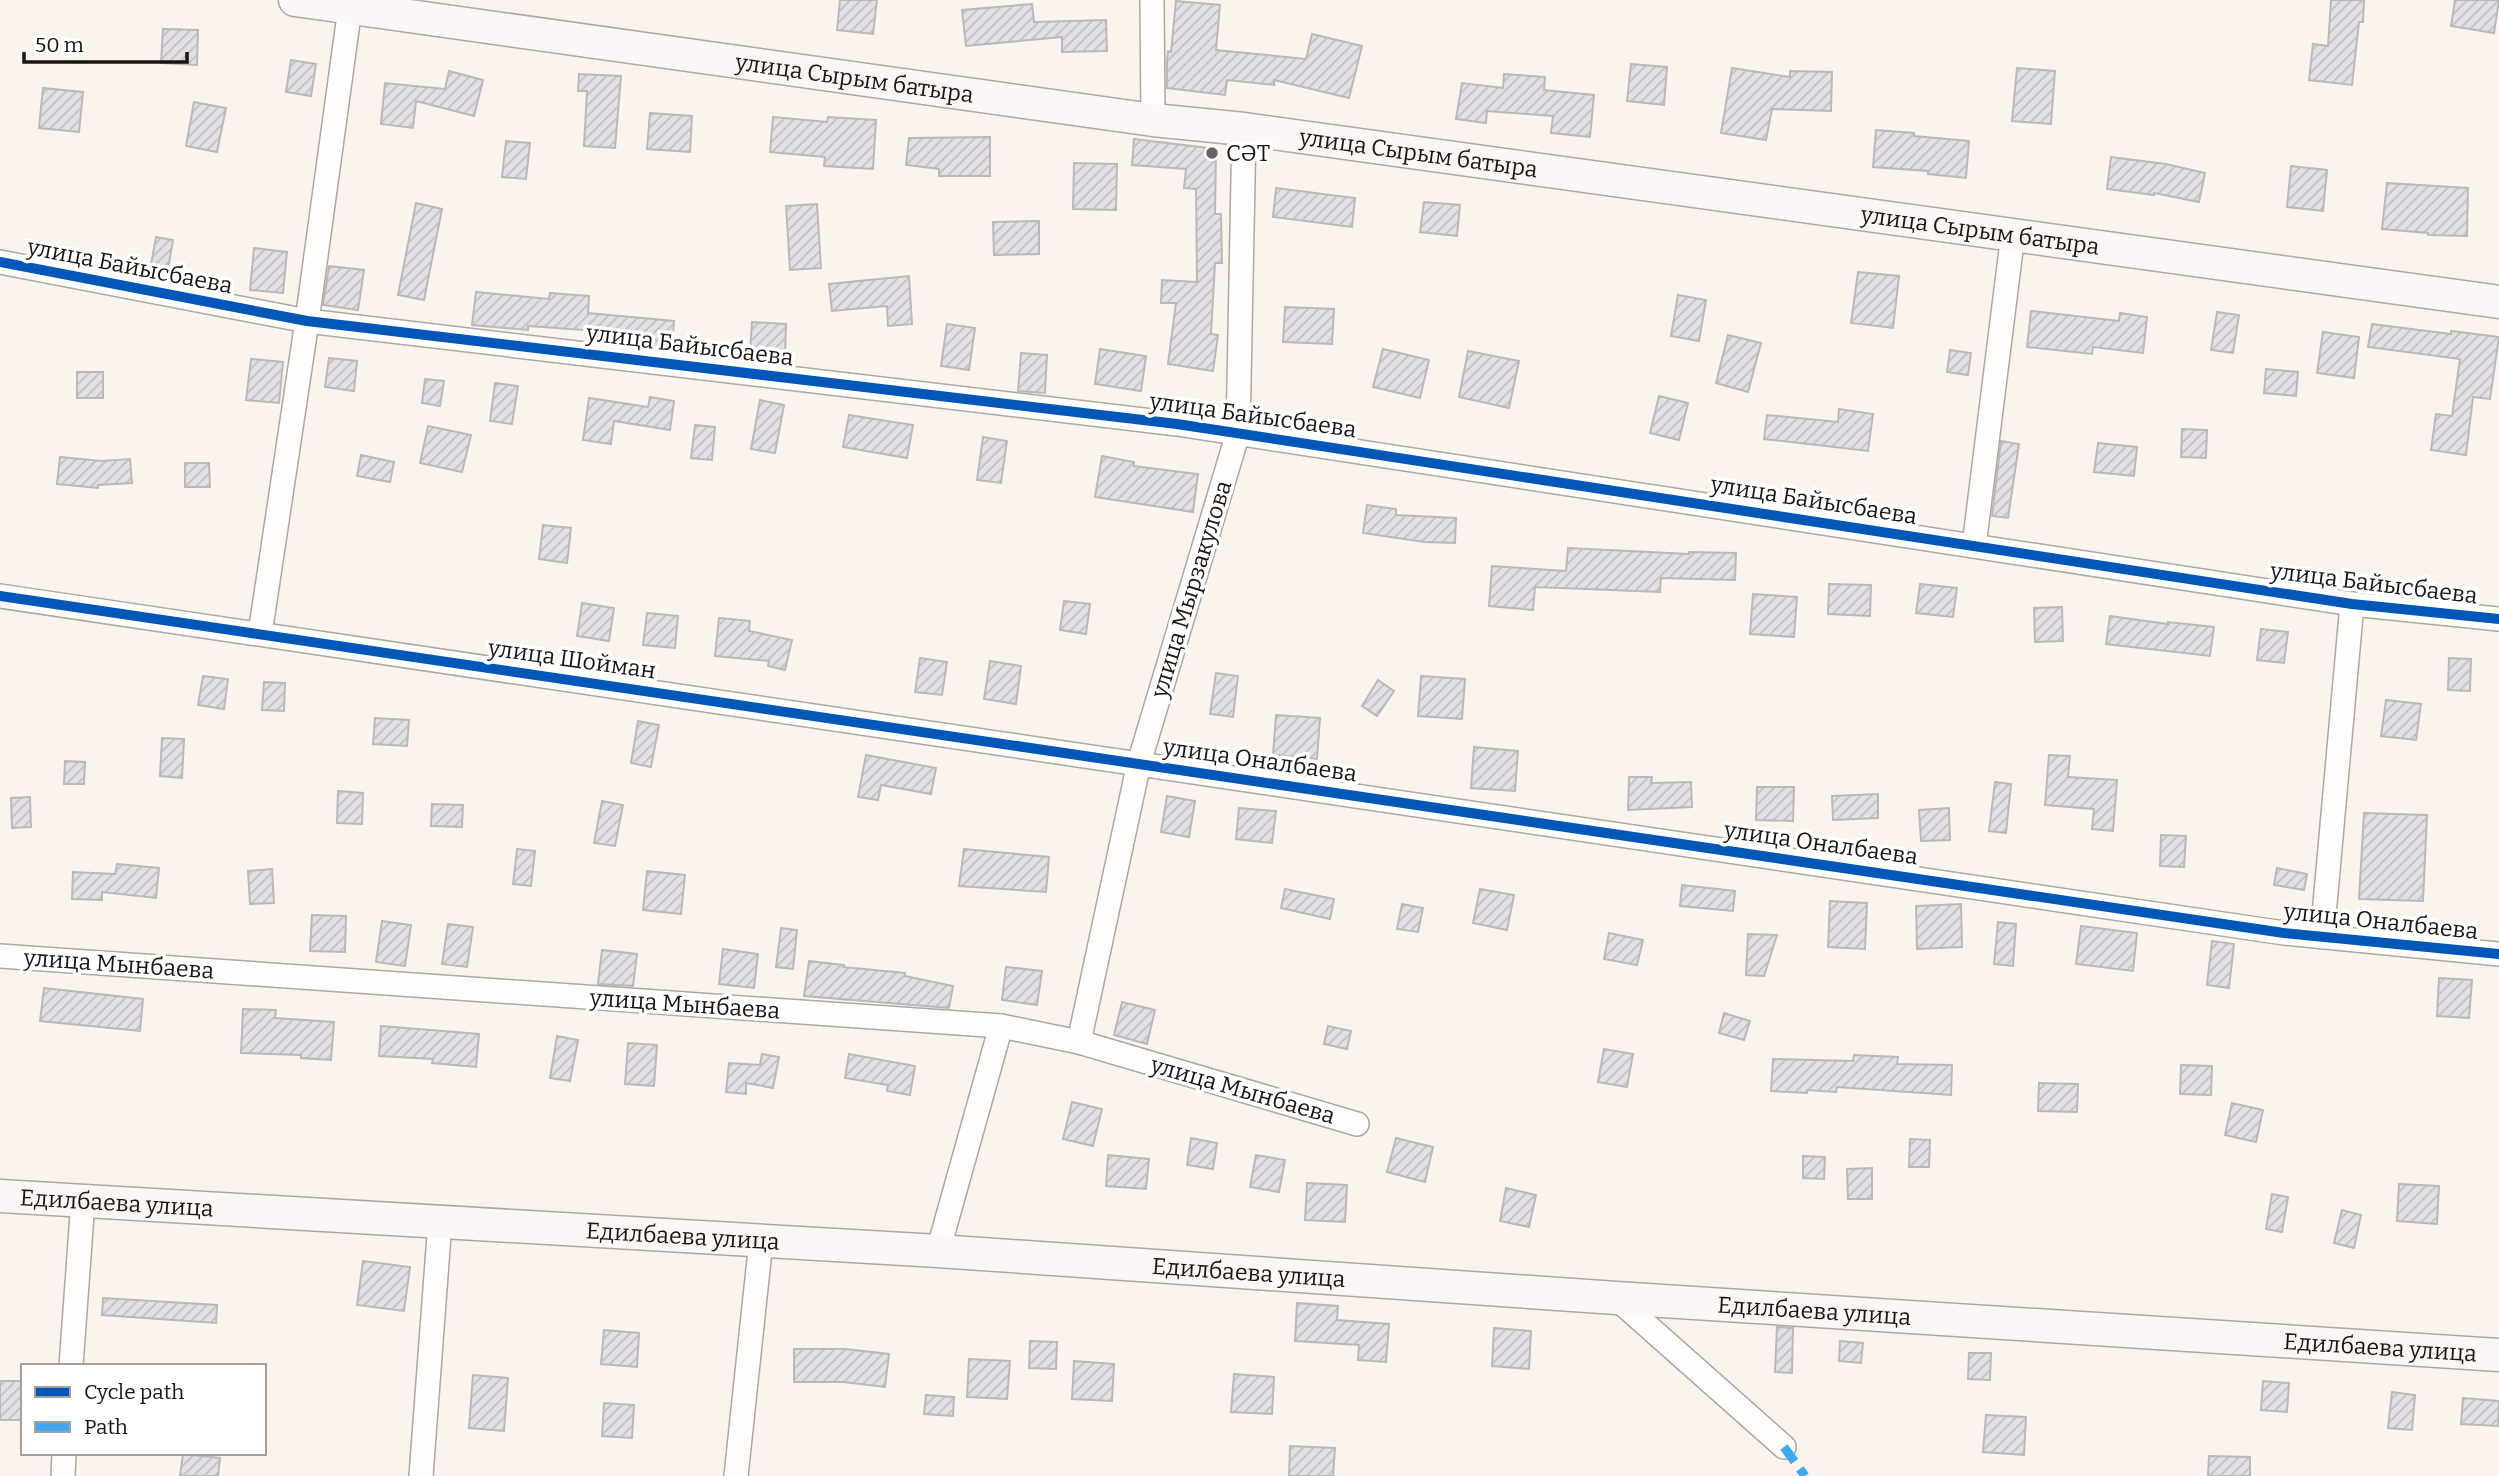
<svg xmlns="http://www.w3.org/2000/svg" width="2499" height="1476" viewBox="0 0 2499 1476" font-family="Bitter,serif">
<defs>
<pattern id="building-hatch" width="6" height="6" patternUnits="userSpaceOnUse" patternTransform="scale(1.75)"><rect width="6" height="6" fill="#e2dfe5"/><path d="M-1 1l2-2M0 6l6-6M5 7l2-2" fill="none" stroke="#c1bec3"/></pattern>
</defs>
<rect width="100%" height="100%" fill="#faf4ed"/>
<g fill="url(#building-hatch)" stroke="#bbb8b8" stroke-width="2">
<polygon points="840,0 877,0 873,34 837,30"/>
<polygon points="2331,0 2364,0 2363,22 2359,22 2352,85 2309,80 2313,44 2328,46"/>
<polygon points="2455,0 2499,0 2494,33 2451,26"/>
<polygon points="1176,1 1220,5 1216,50 1306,59 1312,34 1362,46 1349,98 1274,80 1274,85 1227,80 1225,95 1167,88 1167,61 1168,51 1171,52"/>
<polygon points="1032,4 1034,22 1106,20 1107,51 1062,52 1062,37 966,46 962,10"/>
<polygon points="163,29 198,30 197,65 161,63"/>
<polygon points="291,60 316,64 311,96 286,92"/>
<polygon points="1631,64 1667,67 1664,105 1627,101"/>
<polygon points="1732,68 1790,77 1790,71 1832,72 1831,111 1772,109 1766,140 1721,133"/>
<polygon points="2017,68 2055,71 2051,124 2012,121"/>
<polygon points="449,71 483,80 474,116 416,101 413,128 381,124 385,83 445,89"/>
<polygon points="579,74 621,76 615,148 584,146 587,91 578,91"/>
<polygon points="1504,74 1545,77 1544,90 1594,95 1590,137 1551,133 1553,116 1487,111 1486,123 1456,119 1462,83 1503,88"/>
<polygon points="43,88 83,92 79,132 39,128"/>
<polygon points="194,102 226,108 217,152 186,146"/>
<polygon points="650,113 692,116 690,152 647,149"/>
<polygon points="773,117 827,122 828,117 876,120 873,169 824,166 825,157 770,152"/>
<polygon points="1876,130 1914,133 1914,136 1969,141 1966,178 1928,174 1928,171 1873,167"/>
<polygon points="990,137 990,176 939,176 939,169 906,165 909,138"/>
<polygon points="1134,139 1216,149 1215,214 1221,214 1222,263 1215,263 1211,334 1218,335 1213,371 1168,364 1176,303 1161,303 1162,280 1197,282 1196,189 1184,188 1186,169 1132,165"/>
<polygon points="506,141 530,143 526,179 502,177"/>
<polygon points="2111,157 2166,164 2205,173 2199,202 2154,193 2154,195 2107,189"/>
<polygon points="1074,163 1117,164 1116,210 1073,209"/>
<polygon points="2291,166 2327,170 2323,211 2287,207"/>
<polygon points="2387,183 2468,188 2467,236 2428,235 2428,233 2382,229"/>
<polygon points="1276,188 1355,198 1352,227 1273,217"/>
<polygon points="1424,202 1460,205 1457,236 1420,232"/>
<polygon points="416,203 442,209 424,300 398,295"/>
<polygon points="817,204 821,268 790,270 786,206"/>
<polygon points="1039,221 1039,254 994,255 993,222"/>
<polygon points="156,237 173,240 166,280 149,276"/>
<polygon points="254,248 287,252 283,293 250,290"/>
<polygon points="329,266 364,270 358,310 323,305"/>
<polygon points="1858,272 1899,276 1893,328 1851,323"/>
<polygon points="909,276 912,324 888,326 887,306 832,311 829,284"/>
<polygon points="476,292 549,299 550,293 589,296 588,313 674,321 672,348 611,343 612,332 528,326 528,330 472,325"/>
<polygon points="1678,295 1706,300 1699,341 1671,336"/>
<polygon points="1285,307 1334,309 1332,344 1283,342"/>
<polygon points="2031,311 2119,321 2120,313 2147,317 2143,353 2093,347 2092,354 2027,347"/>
<polygon points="2217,312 2239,315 2233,353 2211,350"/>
<polygon points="752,322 786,324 785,355 750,353"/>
<polygon points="947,324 975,328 969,370 941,366"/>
<polygon points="2372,324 2451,334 2451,331 2499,337 2490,399 2473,397 2466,455 2431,450 2436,414 2452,416 2460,359 2368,347"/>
<polygon points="2323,332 2359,337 2354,378 2317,373"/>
<polygon points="1728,335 1761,343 1748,392 1716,383"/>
<polygon points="1100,349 1146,356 1141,391 1095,384"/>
<polygon points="1383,349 1429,360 1420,398 1373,387"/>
<polygon points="1950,350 1971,353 1968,375 1947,372"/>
<polygon points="1468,351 1519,361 1509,408 1459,397"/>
<polygon points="1021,353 1047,355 1045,393 1018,391"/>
<polygon points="329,358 357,361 354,391 325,387"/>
<polygon points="251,359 283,362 279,403 246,400"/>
<polygon points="2266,369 2298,372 2296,396 2264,393"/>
<rect x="77" y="372" width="26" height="26"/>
<polygon points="425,379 444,381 440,406 422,403"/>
<polygon points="495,383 518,386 512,424 490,421"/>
<polygon points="1659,396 1688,403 1679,440 1650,433"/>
<polygon points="650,397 674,401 670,430 614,421 611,444 583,440 589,398 648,407"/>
<polygon points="760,400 784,405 775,453 751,449"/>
<polygon points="1839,409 1873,414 1868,451 1764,439 1767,415 1838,422"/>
<polygon points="849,415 913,425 907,458 843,447"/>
<polygon points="695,425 715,427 712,460 691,458"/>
<polygon points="428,426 471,435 462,472 420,463"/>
<polygon points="2182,429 2207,430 2206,458 2181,457"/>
<polygon points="983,437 1007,441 1001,483 977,480"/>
<polygon points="2001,441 2019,444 2008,518 1992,516"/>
<polygon points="2098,443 2137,447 2134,476 2094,472"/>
<polygon points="361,455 394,462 390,482 357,476"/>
<polygon points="1102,456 1134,462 1134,466 1198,474 1193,512 1095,497"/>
<polygon points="60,457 102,461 130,459 132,483 98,485 98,488 57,484"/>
<polygon points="185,463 209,463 210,487 185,487"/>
<polygon points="1367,505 1396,509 1396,515 1456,518 1455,543 1424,542 1363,533"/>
<polygon points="543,525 571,528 567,563 539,559"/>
<polygon points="1568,548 1689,554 1689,552 1736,553 1735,580 1661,578 1660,592 1535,587 1533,610 1489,606 1492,566 1566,571"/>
<polygon points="1829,584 1871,585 1870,616 1828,614"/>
<polygon points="1920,584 1957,588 1953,617 1916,613"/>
<polygon points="1753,594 1797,597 1794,637 1750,634"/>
<polygon points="1064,601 1090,604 1086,634 1060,630"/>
<polygon points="582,603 614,608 609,641 577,636"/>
<polygon points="2062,607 2063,641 2035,642 2034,608"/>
<polygon points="647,613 678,616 675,648 643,645"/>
<polygon points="2110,616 2168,624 2168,622 2214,627 2210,656 2106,644"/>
<polygon points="719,618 750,621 749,631 792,640 785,670 768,666 769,661 715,656"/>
<polygon points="2261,629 2288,632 2284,663 2257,660"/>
<polygon points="920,658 947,662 942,695 915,692"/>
<polygon points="2449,658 2471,659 2470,691 2448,690"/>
<polygon points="990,661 1021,666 1016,704 984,699"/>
<polygon points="1216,673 1238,676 1233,717 1210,714"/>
<polygon points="203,676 228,679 224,709 198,705"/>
<polygon points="1421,676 1465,679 1462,719 1418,716"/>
<polygon points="1378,680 1394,691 1377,716 1362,706"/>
<polygon points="264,682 285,683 284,711 262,710"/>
<polygon points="2386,700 2421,704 2416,740 2381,736"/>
<polygon points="1276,715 1320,718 1317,759 1273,755"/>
<polygon points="375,718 409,720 407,746 373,744"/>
<polygon points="638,721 659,725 651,767 631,763"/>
<polygon points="162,738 184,739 182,778 160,776"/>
<polygon points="1474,747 1518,751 1515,791 1471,788"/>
<polygon points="866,755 936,768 931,794 881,785 878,800 858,797"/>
<polygon points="2049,755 2070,756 2068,777 2117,780 2113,831 2092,829 2094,809 2045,805"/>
<polygon points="65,761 85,762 84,784 64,784"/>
<polygon points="1629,777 1652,777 1651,783 1691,782 1692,807 1628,810"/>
<polygon points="1995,782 2011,784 2006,833 1989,831"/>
<polygon points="1757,787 1794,787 1793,821 1756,820"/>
<polygon points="338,791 363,793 362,824 337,823"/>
<polygon points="1878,794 1878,818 1833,820 1832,796"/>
<polygon points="1167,796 1195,801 1189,837 1161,832"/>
<polygon points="30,797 31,827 12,828 11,798"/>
<polygon points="602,801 623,805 615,846 594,843"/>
<polygon points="432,804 463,805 462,827 431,826"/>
<polygon points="1239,808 1276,811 1272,843 1236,839"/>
<polygon points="1949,808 1950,840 1921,841 1919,810"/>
<polygon points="2364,813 2427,815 2423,901 2359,899"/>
<polygon points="2161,835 2186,836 2184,867 2160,866"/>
<polygon points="517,849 535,851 531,886 513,884"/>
<polygon points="964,849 1049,857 1046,892 959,886"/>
<polygon points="117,864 159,868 156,898 102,892 102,900 72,899 73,872 115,874"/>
<polygon points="2277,868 2307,874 2304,890 2274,885"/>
<polygon points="272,869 274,903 250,904 248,871"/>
<polygon points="647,871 685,875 681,914 643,910"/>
<polygon points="1682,885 1735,891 1733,911 1680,906"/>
<polygon points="1285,889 1334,899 1330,919 1281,908"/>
<polygon points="1480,889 1514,895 1507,930 1473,923"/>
<polygon points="1830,901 1867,903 1865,949 1828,947"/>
<polygon points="1402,904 1423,908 1418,932 1397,929"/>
<polygon points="1961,904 1962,947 1917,949 1916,906"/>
<polygon points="312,915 346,916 345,952 310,951"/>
<polygon points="382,921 411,925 405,966 376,962"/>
<polygon points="1998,922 2016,924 2013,966 1994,964"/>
<polygon points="448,924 473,927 467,967 442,964"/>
<polygon points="2081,926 2137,933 2133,971 2076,964"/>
<polygon points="781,928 797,930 793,969 776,967"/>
<polygon points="1609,933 1643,940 1637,965 1604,959"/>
<polygon points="1748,934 1777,935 1764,976 1746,975"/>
<polygon points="2212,941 2234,944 2229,988 2207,985"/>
<polygon points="723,949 758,954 754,988 719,984"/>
<polygon points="602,950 637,954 633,986 598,984"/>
<polygon points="809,961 844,965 843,967 905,973 905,976 953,986 949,1008 804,996"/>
<polygon points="1006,967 1042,971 1037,1005 1002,1000"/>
<polygon points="2439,978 2472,980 2469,1018 2437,1016"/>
<polygon points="44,988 143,999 140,1031 40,1021"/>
<polygon points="1122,1002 1155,1010 1147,1044 1114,1035"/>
<polygon points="243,1009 276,1010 275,1018 334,1022 331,1060 301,1058 301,1055 241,1053"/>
<polygon points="1724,1013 1750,1021 1744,1040 1719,1033"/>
<polygon points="381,1026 479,1034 476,1067 432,1063 433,1059 379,1056"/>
<polygon points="1328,1026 1351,1031 1347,1049 1324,1044"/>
<polygon points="557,1036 578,1040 570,1081 550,1078"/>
<polygon points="628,1043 657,1045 654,1086 625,1084"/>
<polygon points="1604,1049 1633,1054 1627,1087 1598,1082"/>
<polygon points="762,1054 779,1057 773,1088 746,1083 746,1094 726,1092 729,1063 760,1065"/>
<polygon points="849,1054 915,1066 910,1095 887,1091 888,1085 845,1078"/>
<polygon points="1854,1055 1898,1057 1897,1064 1952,1065 1951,1095 1837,1087 1836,1092 1807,1090 1807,1093 1771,1091 1773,1059 1853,1061"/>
<polygon points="2181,1065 2212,1066 2211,1095 2180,1094"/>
<polygon points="2039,1083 2078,1084 2077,1112 2038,1111"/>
<polygon points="1072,1102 1102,1109 1093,1146 1063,1139"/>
<polygon points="2232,1103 2263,1110 2256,1142 2225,1135"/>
<polygon points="1191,1138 1217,1143 1213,1169 1187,1165"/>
<polygon points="1396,1138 1433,1147 1425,1182 1387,1172"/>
<polygon points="1910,1139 1930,1140 1929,1167 1909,1167"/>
<polygon points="1108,1155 1149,1159 1146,1189 1106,1186"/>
<polygon points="1256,1155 1285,1160 1279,1192 1250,1187"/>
<polygon points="1803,1156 1825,1157 1824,1179 1803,1178"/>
<polygon points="1872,1168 1872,1199 1848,1199 1847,1169"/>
<polygon points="1307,1183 1347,1185 1345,1222 1305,1220"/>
<polygon points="2399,1184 2439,1186 2437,1224 2397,1221"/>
<polygon points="1506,1188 1536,1195 1529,1227 1500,1221"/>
<polygon points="2272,1194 2288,1197 2282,1232 2266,1229"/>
<polygon points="2342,1210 2361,1215 2354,1248 2334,1243"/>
<polygon points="363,1261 410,1267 404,1311 357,1305"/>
<polygon points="103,1298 217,1305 216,1323 102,1315"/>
<polygon points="1297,1303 1338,1306 1337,1320 1389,1324 1386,1362 1358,1360 1359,1345 1295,1341"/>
<polygon points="1777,1327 1793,1328 1792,1373 1775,1372"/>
<polygon points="1494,1328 1531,1331 1529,1369 1492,1366"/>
<polygon points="604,1330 639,1333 637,1367 601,1364"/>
<polygon points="1030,1341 1057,1342 1056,1369 1029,1368"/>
<polygon points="1840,1341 1863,1343 1861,1363 1839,1361"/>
<polygon points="794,1349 845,1349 889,1354 885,1387 843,1382 794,1382"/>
<polygon points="1969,1353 1991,1353 1990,1380 1968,1379"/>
<polygon points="969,1359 1010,1361 1007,1399 967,1397"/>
<polygon points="1074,1361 1114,1364 1112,1401 1072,1399"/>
<polygon points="1234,1374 1274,1377 1272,1414 1231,1412"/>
<polygon points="473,1375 508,1378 504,1431 469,1428"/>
<rect x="0" y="1381" width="23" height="39"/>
<polygon points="2263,1381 2289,1383 2287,1412 2261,1410"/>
<polygon points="2392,1392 2415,1395 2412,1430 2388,1428"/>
<polygon points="926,1395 954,1397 953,1416 924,1414"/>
<polygon points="2463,1398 2499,1401 2498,1426 2461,1424"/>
<polygon points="604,1403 634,1405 632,1438 602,1436"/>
<polygon points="1986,1415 2026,1417 2024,1455 1983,1452"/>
<polygon points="1290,1446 1335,1448 1333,1476 1289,1476"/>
<polygon points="183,1454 220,1458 218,1476 180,1476"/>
<polygon points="2209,1456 2250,1457 2250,1476 2208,1476"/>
</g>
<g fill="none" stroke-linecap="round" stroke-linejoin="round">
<g stroke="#aca8a2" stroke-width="26">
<g id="street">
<polyline points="1152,0 1153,120"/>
<polyline points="0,262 307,321 1177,424 2352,604 2499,619"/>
<polyline points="1974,546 2013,234"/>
<polyline points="0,596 2284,933 2499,954"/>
<polyline points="260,634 307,321 350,8"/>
<polyline points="2322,937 2352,604"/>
<polyline points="0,956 1001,1026 1079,1042 1357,1124"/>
<polyline points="1079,1042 1139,763 1238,433 1244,129"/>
<polyline points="938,1251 1001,1026"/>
<polyline points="1616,1298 1784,1447"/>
<polyline points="71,1366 83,1201"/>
<polyline points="63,1476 64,1453"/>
<polyline points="421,1476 440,1222"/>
<polyline points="736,1476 761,1241"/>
</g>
</g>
<g stroke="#aca8a2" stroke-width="35">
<g id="secondary">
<path id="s1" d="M295 0 1153 120 1244 129 2499 302"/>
<path id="s2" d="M0 1196 938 1251 1616 1298 2499 1355"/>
</g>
</g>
<use href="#street" stroke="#fefdfc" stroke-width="23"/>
<use href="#secondary" stroke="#fcf7f7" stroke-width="32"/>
<polyline stroke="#3fa9f5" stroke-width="9" stroke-dasharray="18 9" stroke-linecap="butt" points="1784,1447 1805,1476"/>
<g stroke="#fff" stroke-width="15">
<g id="cycleway">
<polyline points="0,262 307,321 1177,424 2352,604 2499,619"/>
<polyline points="0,596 2284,933 2499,954"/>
</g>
</g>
<use href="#cycleway" stroke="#0057b8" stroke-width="10"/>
</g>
<circle fill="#68635d" stroke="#fff" stroke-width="2.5" cx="1212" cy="153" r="7"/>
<g text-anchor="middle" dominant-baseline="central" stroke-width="7" stroke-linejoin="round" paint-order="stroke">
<g font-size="23" fill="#1a1510" stroke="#fff">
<text stroke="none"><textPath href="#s1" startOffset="565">улица Сырым батыра</textPath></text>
<text stroke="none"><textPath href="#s1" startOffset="1134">улица Сырым батыра</textPath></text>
<text stroke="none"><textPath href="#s1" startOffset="1701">улица Сырым батыра</textPath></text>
<text transform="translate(130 266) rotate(11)">улица Байысбаева</text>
<text transform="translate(690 345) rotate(7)">улица Байысбаева</text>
<text transform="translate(1253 415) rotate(8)">улица Байысбаева</text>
<text transform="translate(1814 500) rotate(9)">улица Байысбаева</text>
<text transform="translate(2374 583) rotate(7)">улица Байысбаева</text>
<text transform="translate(1191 589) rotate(-73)">улица Мырзакулова</text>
<text transform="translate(572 659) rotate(8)">улица Шойман</text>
<text transform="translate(1260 760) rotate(8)">улица Оналбаева</text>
<text transform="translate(1821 843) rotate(8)">улица Оналбаева</text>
<text transform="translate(2381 921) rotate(6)">улица Оналбаева</text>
<text transform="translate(119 964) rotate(4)">улица Мынбаева</text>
<text transform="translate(685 1004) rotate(4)">улица Мынбаева</text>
<text transform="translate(1243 1090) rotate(16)">улица Мынбаева</text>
<text stroke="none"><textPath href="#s2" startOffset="117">Едилбаева улица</textPath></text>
<text stroke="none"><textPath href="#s2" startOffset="684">Едилбаева улица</textPath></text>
<text stroke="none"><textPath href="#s2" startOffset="1251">Едилбаева улица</textPath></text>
<text stroke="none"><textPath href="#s2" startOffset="1818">Едилбаева улица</textPath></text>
<text stroke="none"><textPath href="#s2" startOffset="2385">Едилбаева улица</textPath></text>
</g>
<g font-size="23" fill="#1a1510" stroke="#fff" text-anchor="start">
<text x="1226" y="153">СƏТ</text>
</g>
</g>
<rect x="21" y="1364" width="245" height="91" fill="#ffffff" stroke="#a3a19f" stroke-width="2"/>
<rect x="35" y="1387" width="35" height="10" fill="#0057b8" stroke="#a3a19f" stroke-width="2"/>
<text x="84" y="1399" font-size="21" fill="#1a1510">Cycle path</text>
<rect x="35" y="1422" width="35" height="10" fill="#3fa9f5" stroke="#a3a19f" stroke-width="2"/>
<text x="84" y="1434" font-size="21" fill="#1a1510">Path</text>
<path d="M24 52v10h163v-10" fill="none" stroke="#1a1510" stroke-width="3.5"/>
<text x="35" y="52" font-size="21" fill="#1a1510" stroke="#ffffff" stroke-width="5" paint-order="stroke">50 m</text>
</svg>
